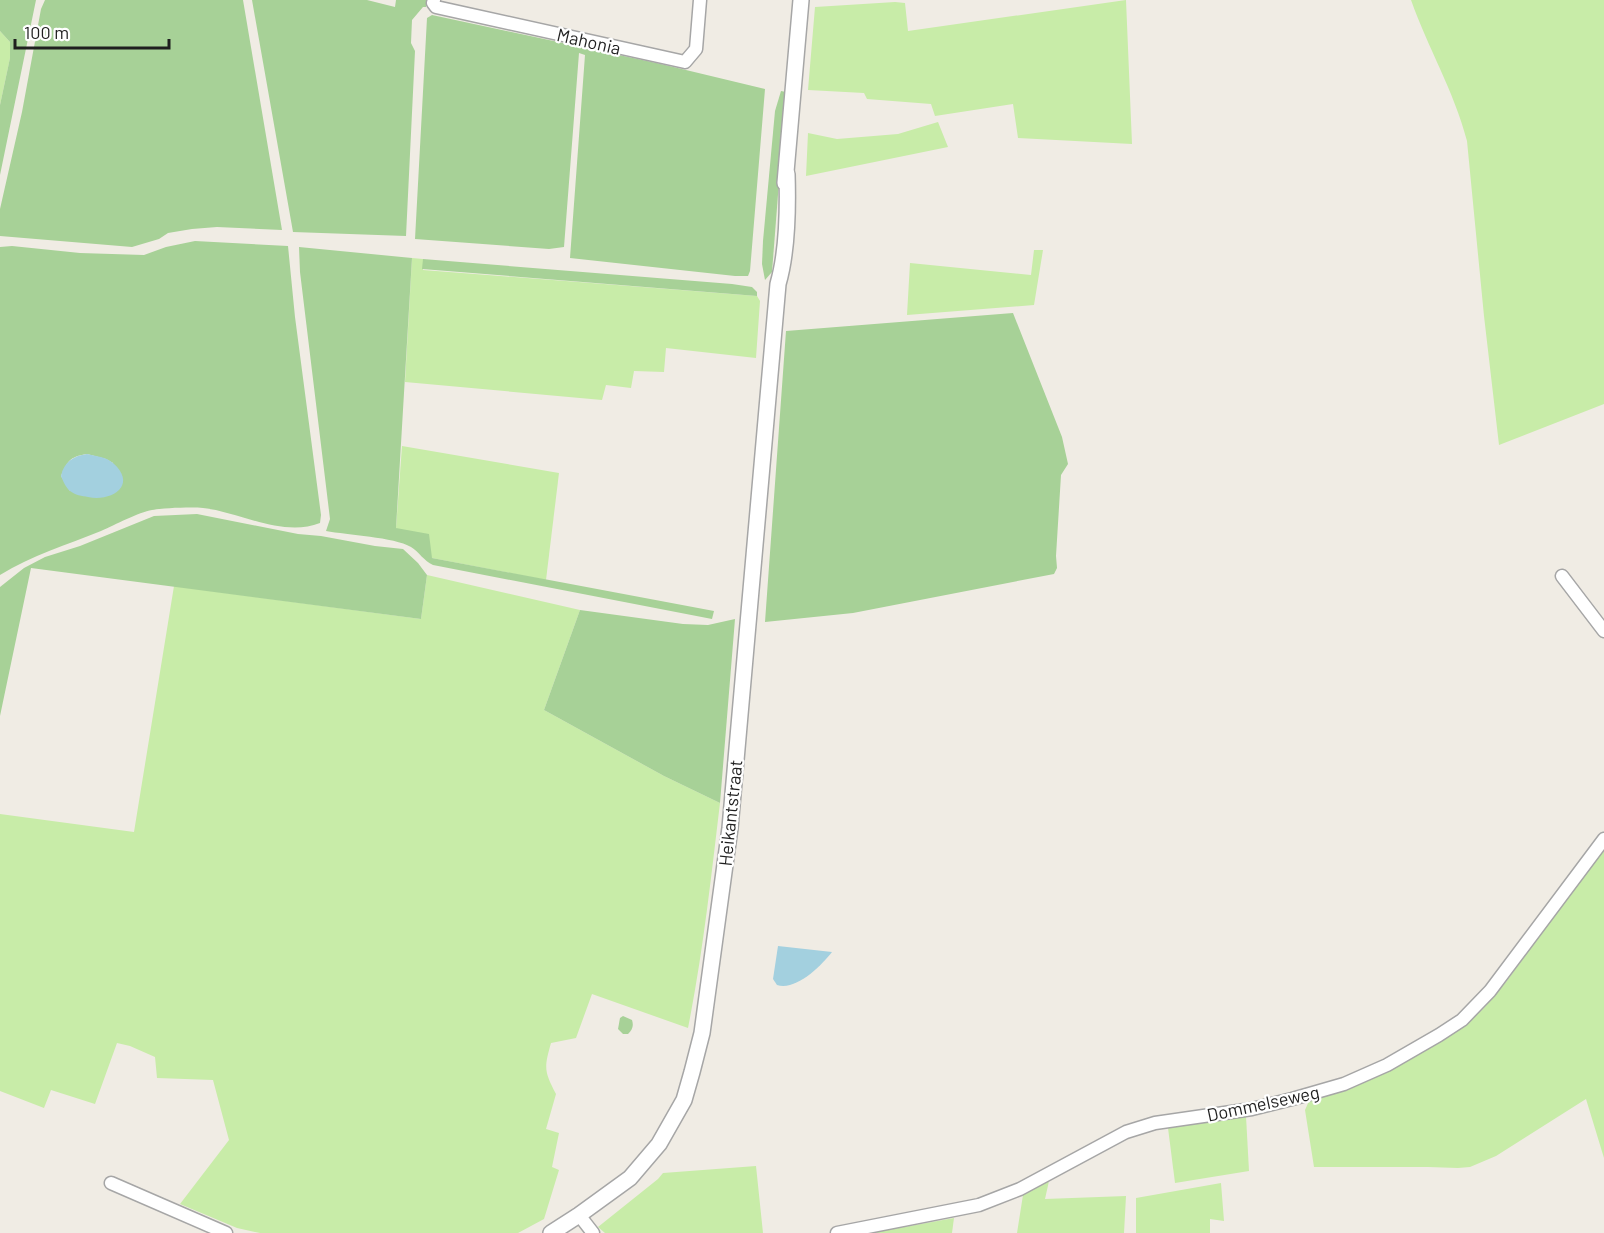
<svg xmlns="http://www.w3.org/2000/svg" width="1604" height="1233" viewBox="0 0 1604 1233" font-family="Barlow,sans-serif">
<rect width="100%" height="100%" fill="#f0ece4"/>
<g fill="#c8eca8">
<polygon points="1126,0 1132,144 1018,138 1013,104 935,116 931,104 867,99 864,93 808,90 815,7 895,2 905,3 908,31"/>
<path d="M1411 0H1604V404L1499 445 1484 316 1467 141C1454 91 1428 48 1411 0Z"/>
<polygon points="0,31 10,42 10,58 0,105"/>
<polygon points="938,122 948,147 806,176 808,133 837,139 898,134"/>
<polygon points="1034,250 1043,250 1034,305 907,315 910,263 1031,275"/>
<polygon points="412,258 423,259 423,270 757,296 760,301 756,358 666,348 664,372 634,371 631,388 606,385 602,400 405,382"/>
<polygon points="402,446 559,473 546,580 432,558 396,528"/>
<path d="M427 575 580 610 544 710 664 776 720 803C711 878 703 953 688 1028L592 994 576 1038 551 1043C544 1068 544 1071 556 1094L546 1129 559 1133 552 1167 559 1170 544 1219 518 1233H260L237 1228 180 1204 229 1140 213 1080 157 1078 155 1057 130 1046 117 1043 95 1104 51 1090 44 1108 0 1091V814L134 832 174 586 421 619Z"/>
<polygon points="1604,847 1604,1158 1586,1099 1496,1156 1470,1167 1458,1168 1428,1167 1314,1167 1305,1110 1309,1101 1318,1095 1365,1079 1441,1041 1463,1026 1483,1009 1506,982"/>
<polygon points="1246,1116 1249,1171 1175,1183 1168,1128"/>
<polygon points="756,1166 763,1233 605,1233 598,1227 658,1179 663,1173"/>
<polygon points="1049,1181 1045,1199 1126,1196 1124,1233 1017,1233 1023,1195"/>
<polygon points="1221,1183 1224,1221 1210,1219 1210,1233 1136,1233 1136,1198"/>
<polygon points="954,1218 952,1233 871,1233"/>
</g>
<g fill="#a7d197" fill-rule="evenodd">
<polygon points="0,0 36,0 0,175 0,105 10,58 10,42 0,31"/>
<polygon points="45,0 243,0 282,230 217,227 192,229 168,233 159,239 132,247 0,236 0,209 22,112 41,9"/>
<polygon points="252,0 367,0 395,7 396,0 427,0 426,7 423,7 412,20 411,43 415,51 406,236 293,232"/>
<polygon points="432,15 661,64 765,89 750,271 748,276 735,276 570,258 585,55 579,53 564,247 549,249 415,239 427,18"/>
<polygon points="781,91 786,92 772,272 765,280 762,264 763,241 775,111"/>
<path d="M195 241 288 246 295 317 321 515 320 523C283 538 240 512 203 508 192 507 163 508 152 510 139 512 115 525 101 531 67 545 32 555 0 575V247L12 246 80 253 144 255 166 247ZM87 454 106 459 113 463 70 491 61 476C68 461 69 457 87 454Z"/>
<path d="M299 247 412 258 396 528 429 534 432 558 714 611 712 619 433 565C424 561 419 552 411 547 394 537 347 535 326 531L330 519 300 272Z"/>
<polygon points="423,259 732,284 752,287 757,292 757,296 422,269"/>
<polygon points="1013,313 1062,437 1068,464 1061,475 1056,556 1057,568 1054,574 853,613 765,622 786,331"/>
<polygon points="197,514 298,534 321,536 375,546 403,549 418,563 427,575 421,619 31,568 0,716 0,587 24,568 45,557 80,546 154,516"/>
<polygon points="580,610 683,624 708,625 735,619 720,803 664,776 544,710"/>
<path d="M623 1016 632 1020C634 1026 632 1030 628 1034H623L618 1029 620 1018Z"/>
</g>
<g fill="#a3d0df">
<path d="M87 454C96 456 106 457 113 463 138 485 112 502 88 497 82 496 75 495 70 491 66 488 63 481 61 476 64 462 73 456 87 454Z"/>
<path d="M778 946 832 952C821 966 796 991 777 985L773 979Z"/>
</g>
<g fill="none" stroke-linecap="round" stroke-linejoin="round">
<g stroke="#a6a6a6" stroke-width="15">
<g id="minor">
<polyline points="434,0 433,3 436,7 685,62 696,49 700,0"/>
<polyline points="1562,576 1604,631"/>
<polyline points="111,1183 226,1233"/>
<polyline points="579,1215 593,1233"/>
<polyline points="837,1233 979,1205 1020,1189 1126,1132 1155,1123 1252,1109 1292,1099 1344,1084 1387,1065 1439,1035 1462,1020 1490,991 1604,839"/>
</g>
</g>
<g stroke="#a6a6a6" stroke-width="18">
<g id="tertiary">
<polyline points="785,183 801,0"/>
<path d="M551 1233 579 1215 630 1178 659 1144 684 1100 692 1072 702 1033 730 828 778 284C787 253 788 206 787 174"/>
</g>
</g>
<use href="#minor" stroke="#fff" stroke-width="12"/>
<use href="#tertiary" stroke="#fff" stroke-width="15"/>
</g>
<g text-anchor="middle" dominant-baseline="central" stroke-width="4.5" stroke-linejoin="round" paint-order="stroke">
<g font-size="18" fill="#1f1f1f" stroke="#fff">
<text transform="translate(589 41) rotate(13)">Mahonia</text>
<text transform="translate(730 813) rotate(-84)">Heikantstraat</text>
<text transform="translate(1263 1103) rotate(-12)">Dommelseweg</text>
</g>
</g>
<path d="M15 39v9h154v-9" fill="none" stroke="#1f1f1f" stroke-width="3"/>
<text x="24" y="39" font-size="18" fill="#1f1f1f" stroke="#ffffff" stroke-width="4.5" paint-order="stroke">100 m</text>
</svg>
